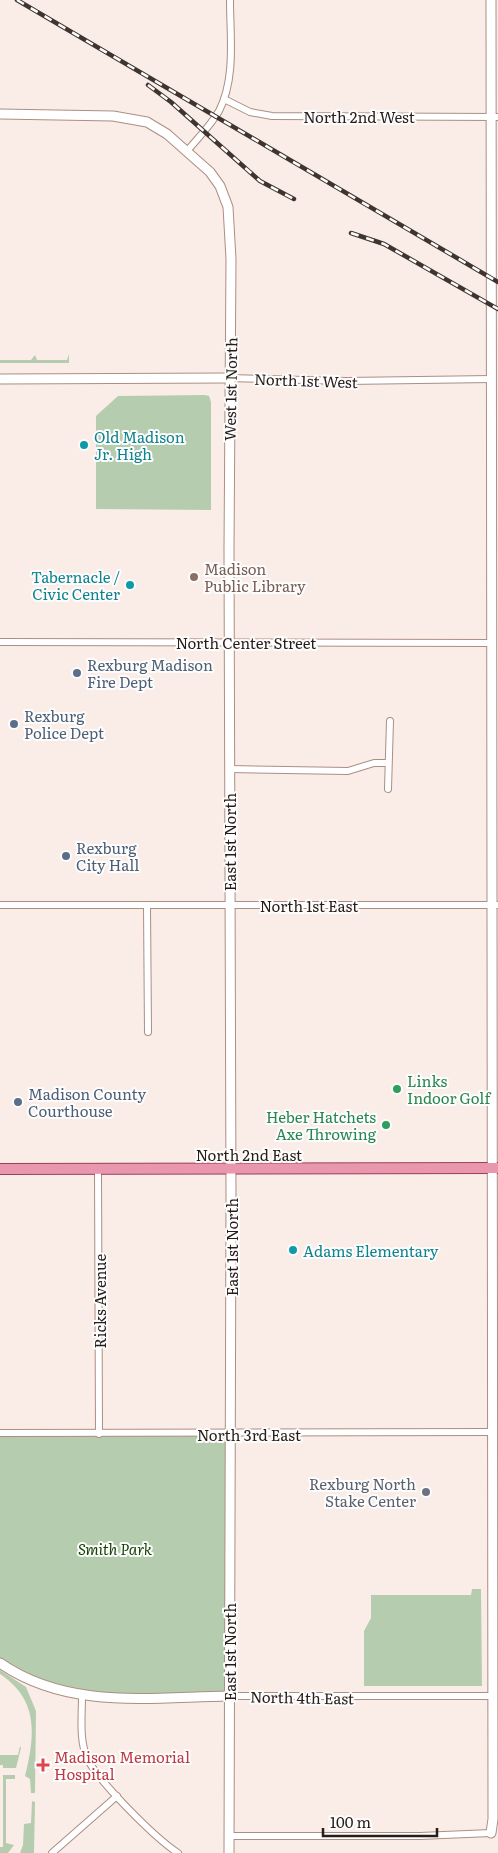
<svg xmlns="http://www.w3.org/2000/svg" width="498" height="1853" viewBox="0 0 498 1853" font-family="Literata,serif">
<rect width="100%" height="100%" fill="#faede8"/>
<g fill="#b5cdae">
<polygon points="35,355 37,360 67,360 69,354 69,363 0,363 0,360 31,360"/>
<polygon points="205,395 209,396 211,402 211,510 96,509 96,416 118,396"/>
<polygon points="0,1433 230,1434 229,1696 82,1696 0,1663"/>
<polygon points="472,1589 481,1589 482,1686 364,1686 364,1631 371,1618 371,1595 471,1595"/>
<path d="M0 1670 26 1687 36 1711 35 1793H31L30 1779 25 1776C35 1735 39 1700 0 1674Z"/>
<polygon points="20,1746 21,1748 16,1768 3,1768 3,1765 0,1765 0,1755 18,1755"/>
<polygon points="3,1775 15,1775 15,1779 6,1779 6,1843 14,1845 8,1853 0,1853 0,1847 3,1847"/>
<polygon points="32,1801 35,1802 34,1853 20,1853 23,1845 24,1824 31,1823"/>
</g>
<g fill="none" stroke-linecap="round" stroke-linejoin="round">
<g stroke="#ac8e82" stroke-width="8">
<g id="street">
<polyline points="224,99 250,112 272,116 498,117"/>
<path d="M188 150C198 138 211 125 219 111 236 78 230 36 230 0"/>
<polyline points="229,378 346,381 492,379"/>
<polyline points="0,642 493,643"/>
<polyline points="229,769 348,771 374,763 388,763"/>
<polyline points="388,789 390,721"/>
<polyline points="0,905 498,905"/>
<polyline points="147,905 148,1032"/>
<polyline points="98,1169 99,1434"/>
<polyline points="0,1433 492,1432"/>
<path d="M82 1696C82 1717 79 1739 87 1758 98 1781 155 1838 178 1853"/>
<polyline points="229,1696 491,1696"/>
<polyline points="229,1836 420,1836 491,1833"/>
<polyline points="52,1853 117,1796"/>
</g>
</g>
<g stroke="#ac8e82" stroke-width="11">
<g id="secondary">
<polyline points="491,0 493,1819 491,1833"/>
<polyline points="0,114 113,116 147,122 167,134 210,172 220,186 228,207 231,259 229,550 231,1197 229,1853"/>
<polyline points="0,379 229,378"/>
<path d="M0 1663C68 1710 150 1697 229 1696"/>
</g>
</g>
<g stroke="#9c3f57" stroke-width="12">
<polyline id="primary" points="0,1169 498,1168"/>
</g>
<use href="#street" stroke="#fff" stroke-width="6"/>
<use href="#secondary" stroke="#fff" stroke-width="9"/>
<use href="#primary" stroke="#e997af" stroke-width="10"/>
<g stroke="#40342f" stroke-width="4.5">
<g id="rail">
<polyline points="17,0 498,282"/>
<polyline points="148,85 171,102 260,181 294,199"/>
<polyline points="351,233 384,244 498,309"/>
</g>
</g>
<use href="#rail" stroke="#fdfdfd" stroke-width="2.5" stroke-dasharray="8" stroke-linecap="butt"/>
</g>
<g fill="#0f9aa8" stroke="#fdfdfd" stroke-width="2">
<circle cx="84" cy="445" r="5"/>
<circle cx="130" cy="585" r="5"/>
<circle cx="293" cy="1250" r="5"/>
</g>
<circle fill="#8d6e63" stroke="#fdfdfd" stroke-width="2" cx="194" cy="577" r="5"/>
<g fill="#5c6f8a" stroke="#fdfdfd" stroke-width="2">
<circle cx="77" cy="673" r="5"/>
<circle cx="14" cy="724" r="5"/>
<circle cx="66" cy="856" r="5"/>
<circle cx="18" cy="1102" r="5"/>
</g>
<g fill="#2e9e5b" stroke="#fdfdfd" stroke-width="2">
<circle cx="397" cy="1089" r="5"/>
<circle cx="386" cy="1125" r="5"/>
</g>
<circle fill="#6b7280" stroke="#fdfdfd" stroke-width="2" cx="426" cy="1492" r="5"/>
<path fill="#e0444e" stroke="#fdfdfd" stroke-width="2" d="M40.5 1757.5h5v5h5v5h-5v5h-5v-5h-5v-5h5z"/>
<g text-anchor="middle" dominant-baseline="central" stroke-width="4" stroke-linejoin="round" paint-order="stroke">
<g font-size="15" fill="#271c17" stroke="#fdfdfd">
<text x="359" y="116">North 2nd West</text>
<text transform="translate(306 380) rotate(2)">North 1st West</text>
<text transform="translate(230 389) rotate(-89)">West 1st North</text>
<text x="246" y="642">North Center Street</text>
<text transform="translate(229 842) rotate(-90)">East 1st North</text>
<text x="309" y="905">North 1st East</text>
<text x="249" y="1154">North 2nd East</text>
<text transform="translate(231 1247) rotate(-90)">East 1st North</text>
<text transform="translate(99 1301) rotate(-90)">Ricks Avenue</text>
<text x="249" y="1434">North 3rd East</text>
<text transform="translate(229 1652) rotate(-90)">East 1st North</text>
<text transform="translate(302 1697) rotate(1)">North 4th East</text>
</g>
<g font-size="15" fill="#0d838f" stroke="#fdfdfd" text-anchor="start">
<text x="94" y="436">Old Madison<tspan x="94" dy="17">Jr. High</tspan></text>
<text x="120" y="576" text-anchor="end">Tabernacle /<tspan x="120" dy="17">Civic Center</tspan></text>
<text x="303" y="1250">Adams Elementary</text>
</g>
<g font-size="15" fill="#785e54" stroke="#fdfdfd" text-anchor="start">
<text x="204" y="568">Madison<tspan x="204" dy="17">Public Library</tspan></text>
</g>
<g font-size="15" fill="#4e5e75" stroke="#fdfdfd" text-anchor="start">
<text x="87" y="664">Rexburg Madison<tspan x="87" dy="17">Fire Dept</tspan></text>
<text x="24" y="715">Rexburg<tspan x="24" dy="17">Police Dept</tspan></text>
<text x="76" y="847">Rexburg<tspan x="76" dy="17">City Hall</tspan></text>
<text x="28" y="1093">Madison County<tspan x="28" dy="17">Courthouse</tspan></text>
</g>
<g font-size="15" fill="#27864d" stroke="#fdfdfd" text-anchor="start">
<text x="407" y="1080">Links<tspan x="407" dy="17">Indoor Golf</tspan></text>
<text x="376" y="1116" text-anchor="end">Heber Hatchets<tspan x="376" dy="17">Axe Throwing</tspan></text>
</g>
<g font-size="15" fill="#5b616d" stroke="#fdfdfd" text-anchor="end">
<text x="416" y="1483">Rexburg North<tspan x="416" dy="17">Stake Center</tspan></text>
</g>
<g font-size="15" font-style="italic" fill="#174202" stroke="#fdfdfd">
<text x="115" y="1548">Smith Park</text>
</g>
<g font-size="15" fill="#be3a42" stroke="#fdfdfd" text-anchor="start">
<text x="54" y="1756">Madison Memorial<tspan x="54" dy="17">Hospital</tspan></text>
</g>
</g>
<path d="M323 1828v8h114v-8" fill="none" stroke="#271c17" stroke-width="2.5"/>
<text x="330" y="1828" font-size="15" fill="#271c17" stroke="#fdfdfd" stroke-width="4" paint-order="stroke">100 m</text>
</svg>
